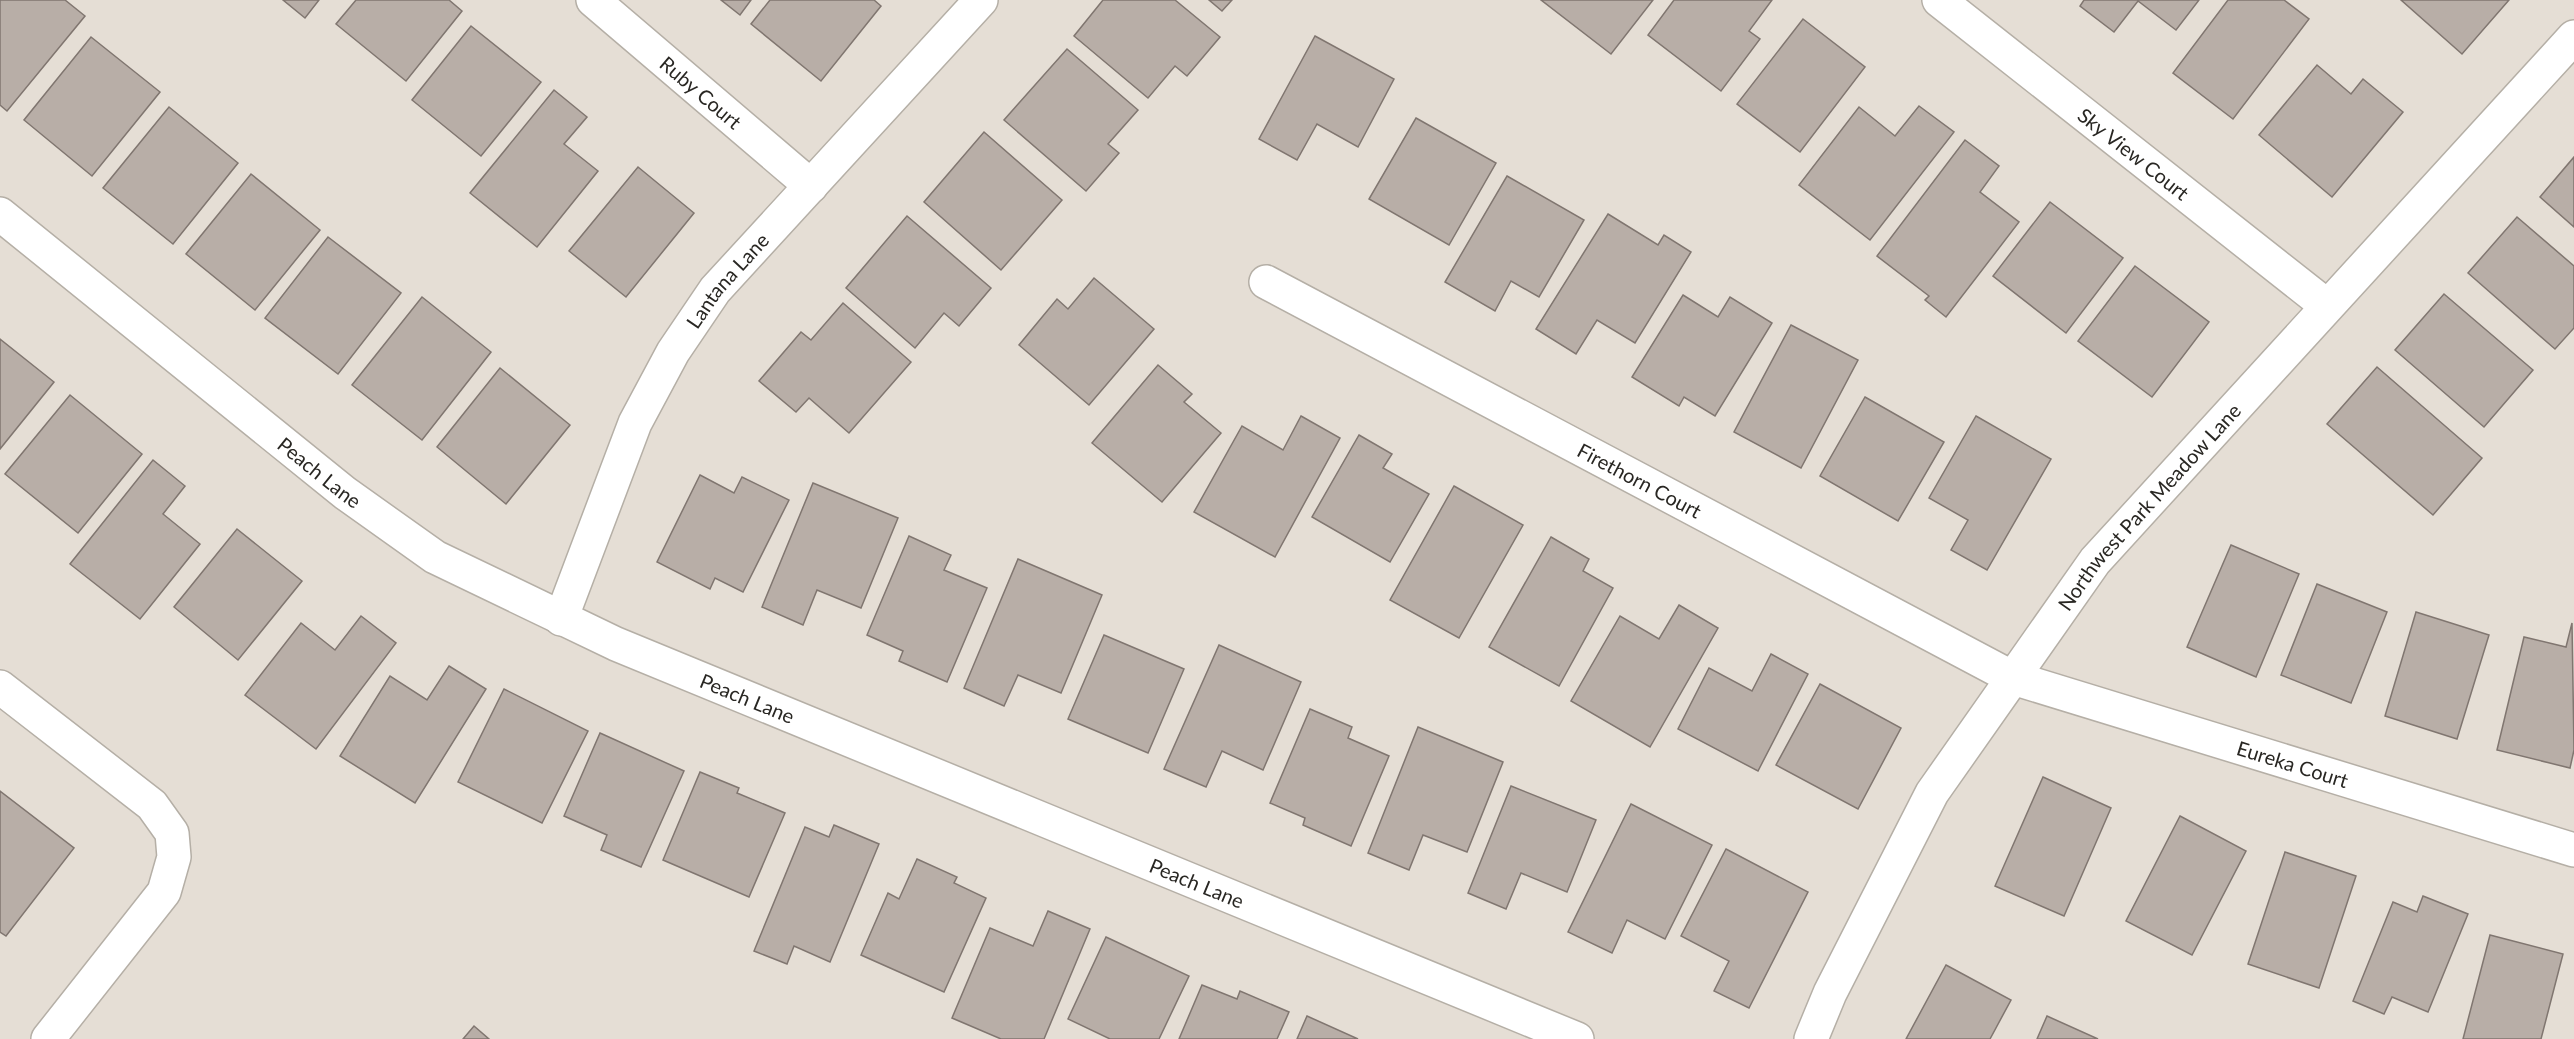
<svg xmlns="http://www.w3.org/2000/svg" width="2574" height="1039" viewBox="0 0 2574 1039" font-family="Lato,sans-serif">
<rect width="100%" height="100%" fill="#e5ded5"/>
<g fill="#b8aea7" stroke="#807670" stroke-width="1.5">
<polygon points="0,0 65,0 85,16 7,111 0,105"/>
<polygon points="283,0 319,0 305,18"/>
<polygon points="356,0 449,0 462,11 406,81 336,24"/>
<polygon points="721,0 751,0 740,15"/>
<polygon points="770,0 874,0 881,6 821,81 751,24"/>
<polygon points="1103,0 1175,0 1220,37 1187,76 1175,66 1148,98 1074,36"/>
<polygon points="1209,0 1232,0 1222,11"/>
<polygon points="1541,0 1653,0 1611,54"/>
<polygon points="1674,0 1772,0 1749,31 1760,39 1721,91 1648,35"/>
<polygon points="2084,0 2199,0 2176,30 2138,1 2114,32 2080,6"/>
<polygon points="2228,0 2284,0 2309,19 2233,119 2173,73"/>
<polygon points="2401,0 2509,0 2462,54"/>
<polygon points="1803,19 1865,67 1800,152 1737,104"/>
<polygon points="471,26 541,82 481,156 412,100"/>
<polygon points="1315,36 1394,79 1358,147 1317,124 1297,160 1259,139"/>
<polygon points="91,37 160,92 92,176 24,120"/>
<polygon points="1067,49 1138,110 1108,144 1119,153 1086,191 1004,120"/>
<polygon points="2317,65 2351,94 2363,79 2403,112 2332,197 2259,135"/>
<polygon points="554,90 587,117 564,144 598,171 537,247 470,193"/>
<polygon points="1919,106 1954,132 1870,240 1799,185 1859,107 1895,136"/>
<polygon points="169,107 238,163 173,244 103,188"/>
<polygon points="1416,118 1496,163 1449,245 1369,199"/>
<polygon points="984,132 1062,200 1001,270 924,202"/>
<polygon points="1965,140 1999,166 1980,192 2019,222 1946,317 1925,300 1929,296 1877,256"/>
<polygon points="2574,157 2574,227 2540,197"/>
<polygon points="638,167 694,213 626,297 569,251"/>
<polygon points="251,174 320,230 255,310 186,254"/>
<polygon points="1507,176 1584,220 1539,297 1511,281 1495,311 1445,282"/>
<polygon points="2050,202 2123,258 2066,333 1993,276"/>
<polygon points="1608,214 1658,245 1664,235 1691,252 1635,343 1597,320 1576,354 1536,329"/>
<polygon points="907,216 991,288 959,326 944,313 915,348 846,288"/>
<polygon points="2517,217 2574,266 2574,328 2555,349 2468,273"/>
<polygon points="328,237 401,293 338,374 265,318"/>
<polygon points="2135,266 2209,322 2152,397 2078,341"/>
<polygon points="1094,278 1154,329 1089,405 1019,345 1057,299 1068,309"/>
<polygon points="2444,294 2533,370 2484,427 2395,350"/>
<polygon points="1683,295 1718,317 1730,297 1772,323 1715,416 1684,397 1679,406 1632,377"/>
<polygon points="422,297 491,352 422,440 352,385"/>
<polygon points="843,303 911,362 849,433 809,398 796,412 759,381 801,332 811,340"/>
<polygon points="1791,325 1858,360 1801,468 1734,432"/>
<polygon points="0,339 54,382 0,449"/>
<polygon points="1158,365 1192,394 1184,402 1221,433 1162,502 1092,443"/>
<polygon points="2377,367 2482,458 2433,515 2327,424"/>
<polygon points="500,368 570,425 506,504 437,447"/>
<polygon points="70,395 142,454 78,533 5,474"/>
<polygon points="1865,397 1944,442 1898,521 1820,476"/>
<polygon points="1301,416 1340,438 1275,557 1194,512 1242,426 1283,450"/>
<polygon points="1976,416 2051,459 1987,570 1951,550 1968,520 1929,498"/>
<polygon points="1359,435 1392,454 1383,468 1429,494 1390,562 1312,517"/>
<polygon points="153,460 185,486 163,514 200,544 140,619 70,564"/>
<polygon points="700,475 734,493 742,477 789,500 743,592 715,578 710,589 657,562"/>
<polygon points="813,483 898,518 861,608 817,590 803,625 762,607"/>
<polygon points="1454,486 1523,525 1459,638 1390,600"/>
<polygon points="237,529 302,581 238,660 174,607"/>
<polygon points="909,536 951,555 944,570 987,588 947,682 899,661 903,651 867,635"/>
<polygon points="1551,537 1589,559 1583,571 1613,588 1559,686 1489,647"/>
<polygon points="2231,545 2299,574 2256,677 2187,647"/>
<polygon points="1018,559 1102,595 1061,693 1018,675 1004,706 964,688"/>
<polygon points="2317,584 2387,612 2351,703 2281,675"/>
<polygon points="1679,605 1718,628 1650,747 1571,701 1620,616 1659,639"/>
<polygon points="2416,612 2489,635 2457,739 2385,716"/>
<polygon points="361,616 396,643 316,749 245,695 301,623 335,650"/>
<polygon points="2572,623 2574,750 2570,768 2497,750 2524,637 2566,647"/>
<polygon points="1104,635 1184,669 1148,753 1068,719"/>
<polygon points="1219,645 1301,682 1263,770 1222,751 1206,787 1164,769"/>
<polygon points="1771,654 1808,674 1758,771 1678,729 1709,668 1752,691"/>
<polygon points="449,666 486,689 415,803 340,756 390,676 427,700"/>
<polygon points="1820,684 1901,728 1858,809 1776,765"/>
<polygon points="504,689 588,731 542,823 458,782"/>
<polygon points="1310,709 1352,727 1348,738 1389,756 1351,846 1303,825 1305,818 1270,803"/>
<polygon points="1418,727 1503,762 1467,852 1423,835 1409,870 1368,853"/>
<polygon points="600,733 684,771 641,867 601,850 607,835 564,816"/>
<polygon points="700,772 739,788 737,793 785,813 749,897 663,860"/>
<polygon points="2043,777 2111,808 2064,916 1995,886"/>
<polygon points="1511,786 1596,820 1567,892 1521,873 1506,909 1468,893"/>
<polygon points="0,791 74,848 6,936 0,932"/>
<polygon points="1631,804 1712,845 1665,939 1627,920 1612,953 1568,932"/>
<polygon points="2180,816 2246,851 2192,955 2126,921"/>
<polygon points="834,825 879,844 830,962 794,946 787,964 754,951 805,827 829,837"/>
<polygon points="1726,849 1808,892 1749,1008 1714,991 1729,961 1681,936"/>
<polygon points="2285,852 2356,876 2319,988 2248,964"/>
<polygon points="917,859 957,877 954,883 986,898 944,992 861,955 888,893 899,899"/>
<polygon points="2423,896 2468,914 2428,1012 2392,997 2384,1014 2353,1001 2393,902 2417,912"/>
<polygon points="1048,911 1090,929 1044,1039 1001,1039 952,1018 990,928 1033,946"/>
<polygon points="2490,935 2563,954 2541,1039 2463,1039"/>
<polygon points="1106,937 1189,976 1159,1039 1110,1039 1068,1019"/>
<polygon points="1946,965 2011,1000 1990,1039 1906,1039"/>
<polygon points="1202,985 1237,999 1240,991 1289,1012 1277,1039 1179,1039"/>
<polygon points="1307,1016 1358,1039 1297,1039"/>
<polygon points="2047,1016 2098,1039 2037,1039"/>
<polygon points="474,1026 489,1039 463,1039"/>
</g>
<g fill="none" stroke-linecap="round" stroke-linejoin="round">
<g stroke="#b5afa6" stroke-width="36">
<g id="minor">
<path id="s1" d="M593 0 811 186"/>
<path id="s2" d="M1939 0 2327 306"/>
<path id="s3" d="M0 214 345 493 435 557 616 644 1577 1039"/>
<path id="s4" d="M1266 282 2013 678 2574 850"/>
<path id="s5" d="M561 619 635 423 673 352 715 290 981 0"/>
<polyline points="0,687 152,805 172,833 174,857 164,892 48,1039"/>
<path id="s6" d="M1811 1039 1830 993 1932 793 2095 561 2574 37"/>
</g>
</g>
<use href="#minor" stroke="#fff" stroke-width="33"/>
</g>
<g text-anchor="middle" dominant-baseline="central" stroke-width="4.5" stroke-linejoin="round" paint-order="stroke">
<g font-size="20" fill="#292723" stroke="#e5ded5">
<text stroke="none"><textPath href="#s1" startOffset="142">Ruby Court</textPath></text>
<text stroke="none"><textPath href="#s2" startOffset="248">Sky View Court</textPath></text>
<text stroke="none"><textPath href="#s5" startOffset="380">Lantana Lane</textPath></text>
<text stroke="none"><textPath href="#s3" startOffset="411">Peach Lane</textPath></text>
<text stroke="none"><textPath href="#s4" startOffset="423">Firethorn Court</textPath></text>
<text stroke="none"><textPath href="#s6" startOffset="634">Northwest Park Meadow Lane</textPath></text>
<text stroke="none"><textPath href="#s3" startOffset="897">Peach Lane</textPath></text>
<text stroke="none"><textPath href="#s4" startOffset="1138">Eureka Court</textPath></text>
<text stroke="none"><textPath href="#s3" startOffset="1383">Peach Lane</textPath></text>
</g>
</g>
</svg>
